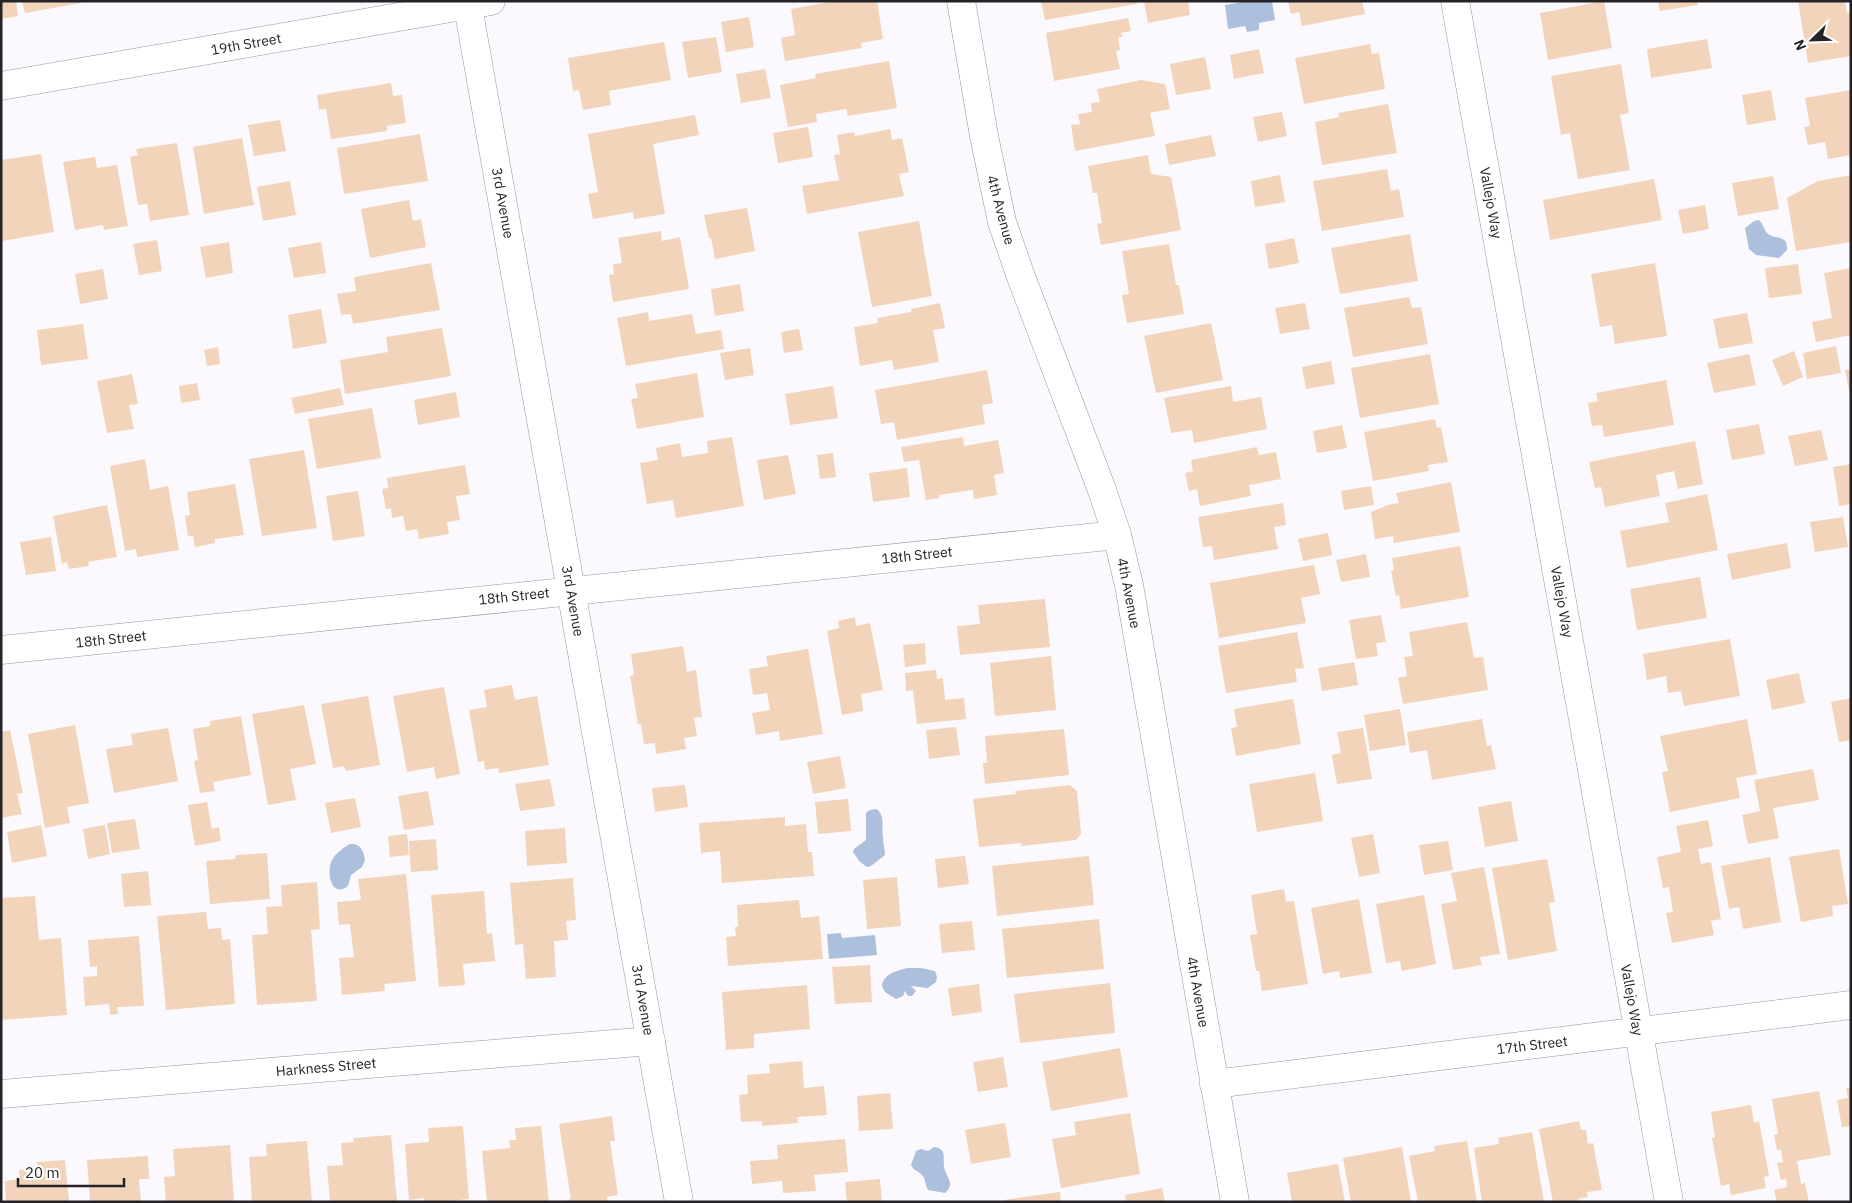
<svg xmlns="http://www.w3.org/2000/svg" width="1852" height="1203" viewBox="0 0 1852 1203" font-family="'IBM Plex Sans',sans-serif">
<rect width="100%" height="100%" fill="#fcf9fe"/>
<g fill="#acbfdd">
<polygon points="1249,1 1272,1 1275,20 1259,23 1259,30 1247,32 1245,26 1228,29 1225,5"/>
<path d="M1759 220C1763 224 1764 230 1768 234 1776 240 1788 234 1787 250L1779 258 1756 255 1749 249 1745 228 1754 221Z"/>
<path d="M877 809C886 818 881 826 883 837 883 844 885 849 885 855L871 866 867 867 860 862 853 852 854 849 866 840V813L870 810Z"/>
<path d="M350 844C360 843 364 851 365 860L362 867 351 875 348 886C331 899 326 872 332 860 336 853 343 848 350 844Z"/>
<polygon points="841,933 842,938 875,935 877,955 829,959 827,934"/>
<path d="M908 968H921L935 971 937 977 936 982 928 988 911 986 916 991 912 996H908L905 991 903 996 896 999 885 992 882 986C883 974 898 970 908 968Z"/>
<path d="M934 1147C947 1149 943 1157 944 1167 946 1177 956 1184 945 1193L928 1190C925 1185 926 1178 921 1174 917 1170 914 1171 911 1165L916 1151 921 1149 928 1151Z"/>
</g>
<g fill="#f2d4ba">
<polygon points="1,1 16,1 18,16 1,19"/>
<polygon points="22,1 80,1 81,3 25,13"/>
<polygon points="834,1 877,1 883,39 861,43 862,48 785,61 781,38 795,35 791,9"/>
<polygon points="1041,1 1137,1 1137,4 1045,20"/>
<polygon points="1149,1 1188,1 1190,15 1148,23 1144,2"/>
<polygon points="1288,1 1362,1 1365,14 1302,26 1299,12 1291,14"/>
<polygon points="1604,1 1612,48 1548,60 1540,13"/>
<polygon points="1658,1 1697,1 1698,5 1660,11"/>
<polygon points="1798,1 1845,1 1847,13 1851,13 1851,56 1808,63"/>
<polygon points="749,17 754,47 726,52 721,22"/>
<polygon points="1128,18 1131,31 1121,33 1123,37 1118,37 1120,50 1116,51 1120,69 1054,81 1046,33"/>
<polygon points="716,37 722,72 688,78 682,42"/>
<polygon points="1707,39 1712,68 1651,78 1647,49"/>
<polygon points="664,42 671,80 609,91 611,105 583,110 579,90 573,91 568,58"/>
<polygon points="1370,44 1372,54 1379,53 1385,89 1304,104 1295,58"/>
<polygon points="1259,49 1264,73 1234,79 1230,55"/>
<polygon points="1205,57 1211,89 1176,95 1170,64"/>
<polygon points="889,61 897,108 848,116 846,109 816,114 817,122 788,127 780,85 816,78 815,74"/>
<polygon points="1621,64 1629,113 1620,115 1630,170 1578,179 1570,133 1561,135 1551,76"/>
<polygon points="765,69 771,98 741,103 736,74"/>
<polygon points="1141,80 1165,84 1170,109 1150,113 1155,136 1075,151 1071,125 1080,124 1078,114 1092,112 1091,103 1100,102 1097,89"/>
<polygon points="391,83 393,96 402,95 406,123 387,126 387,131 331,139 326,109 319,110 317,95"/>
<polygon points="1771,90 1776,120 1747,125 1742,95"/>
<polygon points="1851,90 1851,155 1828,159 1825,142 1808,145 1804,127 1810,126 1805,98"/>
<polygon points="1388,104 1397,153 1322,165 1315,122 1339,117 1338,113"/>
<polygon points="1282,112 1287,136 1258,142 1253,117"/>
<polygon points="695,115 699,135 653,144 665,214 634,219 633,212 593,219 588,194 598,192 588,134"/>
<polygon points="280,120 286,151 254,156 248,125"/>
<polygon points="808,127 813,157 778,163 773,133"/>
<polygon points="890,129 892,140 902,138 909,172 899,174 904,196 807,214 802,186 839,180 834,155 840,154 837,135 854,132 855,136"/>
<polygon points="420,134 428,181 344,194 337,148"/>
<polygon points="1211,135 1216,156 1169,165 1165,144"/>
<polygon points="242,138 254,205 204,214 193,147"/>
<polygon points="177,143 189,215 150,221 147,204 138,205 130,157 138,155 136,149"/>
<polygon points="41,154 54,232 2,241 1,160"/>
<polygon points="1148,155 1151,174 1171,177 1181,230 1101,245 1097,224 1102,223 1097,193 1093,193 1088,166"/>
<polygon points="95,157 97,168 117,165 128,226 104,230 103,225 75,230 63,162"/>
<polygon points="1387,169 1391,191 1399,189 1404,217 1322,231 1313,181"/>
<polygon points="1280,175 1285,202 1255,207 1251,181"/>
<polygon points="1851,175 1851,242 1796,251 1787,198 1818,181"/>
<polygon points="1773,176 1779,209 1738,216 1732,183"/>
<polygon points="1654,179 1662,220 1550,240 1543,200"/>
<polygon points="290,181 296,215 263,221 257,187"/>
<polygon points="409,200 413,221 421,219 426,247 370,258 361,209"/>
<polygon points="1705,205 1709,229 1683,234 1678,210"/>
<polygon points="747,208 755,251 715,259 711,238 709,238 704,215"/>
<polygon points="919,221 932,296 872,307 858,232"/>
<polygon points="661,231 662,241 680,237 689,289 613,302 609,275 614,274 613,264 622,263 618,238"/>
<polygon points="1410,234 1418,281 1340,294 1331,248"/>
<polygon points="1294,238 1299,263 1269,269 1265,244"/>
<polygon points="157,240 162,271 139,275 133,244"/>
<polygon points="229,242 233,273 206,278 200,247"/>
<polygon points="321,242 326,273 294,278 288,248"/>
<polygon points="1169,244 1176,285 1179,285 1184,314 1127,323 1122,295 1129,294 1122,251"/>
<polygon points="431,263 440,310 353,324 351,314 341,315 337,294 356,291 354,277"/>
<polygon points="1655,263 1667,336 1615,344 1612,325 1600,327 1591,274"/>
<polygon points="1798,264 1802,294 1769,298 1765,268"/>
<polygon points="1851,268 1851,335 1816,342 1812,322 1832,318 1824,273"/>
<polygon points="103,269 108,299 80,304 75,274"/>
<polygon points="740,284 744,311 715,316 711,289"/>
<polygon points="1409,297 1412,308 1421,307 1428,344 1353,357 1344,308"/>
<polygon points="940,303 945,328 933,330 939,362 894,370 892,360 860,366 854,327 878,323 877,318 911,312 911,309"/>
<polygon points="1305,303 1310,329 1280,334 1275,308"/>
<polygon points="321,309 327,343 293,349 288,315"/>
<polygon points="648,312 649,321 692,314 696,334 721,330 724,349 626,366 617,318"/>
<polygon points="1747,313 1753,343 1719,349 1713,319"/>
<polygon points="1211,323 1223,380 1156,393 1144,336"/>
<polygon points="83,324 88,359 41,365 37,330"/>
<polygon points="442,328 451,376 345,394 340,360 388,352 386,337"/>
<polygon points="799,329 803,350 784,353 781,332"/>
<polygon points="1836,346 1841,373 1807,379 1803,353"/>
<polygon points="218,347 220,364 207,366 204,350"/>
<polygon points="750,348 754,375 725,380 720,353"/>
<polygon points="1794,351 1803,377 1783,386 1772,360"/>
<polygon points="1430,354 1439,404 1360,418 1351,368"/>
<polygon points="1749,354 1756,385 1714,393 1707,363"/>
<polygon points="1331,361 1335,384 1306,389 1302,367"/>
<polygon points="1851,369 1851,395 1850,395 1845,370"/>
<polygon points="987,370 993,403 982,405 985,424 897,440 894,422 881,424 875,390"/>
<polygon points="697,373 704,417 637,429 631,399 638,398 635,384"/>
<polygon points="132,374 138,404 129,405 134,429 107,433 97,381"/>
<polygon points="1666,380 1674,425 1604,437 1602,425 1592,426 1588,403 1598,401 1596,393"/>
<polygon points="197,383 200,400 181,403 179,386"/>
<polygon points="833,386 838,418 790,425 785,394"/>
<polygon points="1231,386 1233,402 1261,397 1267,429 1194,443 1192,430 1171,433 1164,398"/>
<polygon points="340,388 344,405 295,414 291,398"/>
<polygon points="456,392 460,417 418,425 414,400"/>
<polygon points="372,408 381,458 317,469 308,419"/>
<polygon points="1435,419 1437,428 1441,427 1448,462 1428,465 1429,471 1373,481 1364,432"/>
<polygon points="1759,424 1765,454 1732,460 1726,430"/>
<polygon points="1342,425 1347,448 1317,453 1313,431"/>
<polygon points="1821,430 1828,460 1795,466 1788,436"/>
<polygon points="732,437 744,506 676,518 673,500 647,504 640,463 658,460 656,448 680,443 682,457 708,453 707,441"/>
<polygon points="963,437 964,446 998,440 1004,473 994,475 997,495 974,499 973,490 939,495 939,498 926,500 919,460 904,462 901,447"/>
<polygon points="1695,441 1703,484 1678,489 1674,471 1656,475 1660,496 1605,507 1601,487 1595,488 1589,462"/>
<polygon points="1257,447 1259,455 1276,452 1281,479 1249,485 1251,496 1200,506 1197,489 1189,491 1185,473 1193,471 1191,460"/>
<polygon points="304,450 317,528 262,536 249,459"/>
<polygon points="833,453 836,477 820,479 817,455"/>
<polygon points="788,455 796,494 764,500 757,460"/>
<polygon points="145,459 150,490 168,486 179,550 137,557 136,549 125,551 110,466"/>
<polygon points="1851,464 1851,504 1839,506 1833,467"/>
<polygon points="465,465 470,494 456,496 460,520 447,522 449,534 419,539 417,529 406,531 403,516 392,518 391,508 386,509 382,489 388,488 387,478"/>
<polygon points="907,468 910,497 873,502 869,473"/>
<polygon points="1451,482 1460,532 1394,543 1393,536 1375,539 1371,512 1388,505 1399,503 1396,493"/>
<polygon points="235,484 244,535 215,539 215,543 195,547 193,536 188,536 185,516 190,515 187,492"/>
<polygon points="1371,486 1374,505 1344,510 1341,491"/>
<polygon points="358,491 365,536 333,541 326,496"/>
<polygon points="1707,494 1718,550 1627,568 1620,531 1669,522 1665,503"/>
<polygon points="1283,503 1286,525 1274,527 1278,549 1214,560 1212,546 1203,547 1198,517"/>
<polygon points="107,505 117,557 88,562 89,566 69,569 67,562 62,564 53,516"/>
<polygon points="1843,517 1848,547 1815,552 1810,522"/>
<polygon points="1328,533 1332,555 1303,561 1298,539"/>
<polygon points="51,537 56,571 26,575 20,542"/>
<polygon points="1787,543 1791,568 1732,580 1727,554"/>
<polygon points="1460,546 1469,597 1401,609 1399,595 1396,596 1391,571 1394,570 1392,558"/>
<polygon points="1366,554 1370,577 1341,582 1336,560"/>
<polygon points="1314,565 1320,594 1301,598 1306,623 1219,638 1210,583"/>
<polygon points="1700,577 1707,618 1637,630 1630,589"/>
<polygon points="1045,599 1050,647 960,655 957,626 980,624 978,605"/>
<polygon points="1381,615 1386,642 1376,643 1378,656 1356,659 1349,620"/>
<polygon points="855,617 856,626 870,623 883,690 861,694 863,711 842,715 827,631 839,628 838,621"/>
<polygon points="1467,622 1474,658 1483,657 1488,690 1403,704 1398,678 1407,676 1404,657 1413,656 1409,632"/>
<polygon points="1297,632 1304,668 1295,669 1297,682 1226,693 1218,646"/>
<polygon points="1730,639 1740,696 1684,706 1681,691 1668,693 1666,676 1647,680 1643,654"/>
<polygon points="925,643 926,664 905,667 903,645"/>
<polygon points="683,646 687,672 696,670 702,717 694,718 697,736 684,738 686,749 656,754 655,743 644,744 641,724 638,724 630,676 634,675 631,654"/>
<polygon points="808,649 823,734 780,741 779,731 756,735 752,713 770,710 767,693 753,695 749,669 768,666 766,656"/>
<polygon points="1051,656 1056,710 995,716 990,663"/>
<polygon points="1354,662 1358,685 1322,691 1318,668"/>
<polygon points="936,670 937,679 943,678 945,700 964,698 966,719 917,724 913,690 906,691 905,673"/>
<polygon points="1799,673 1805,703 1772,710 1766,680"/>
<polygon points="512,685 515,700 537,696 549,765 499,773 498,768 485,770 484,761 478,762 469,710 487,707 484,690"/>
<polygon points="444,687 460,774 436,779 434,767 407,772 393,696"/>
<polygon points="368,696 380,765 346,771 344,766 333,768 321,704"/>
<polygon points="1851,698 1851,740 1839,742 1831,702"/>
<polygon points="1293,699 1301,744 1236,756 1231,728 1237,727 1234,709"/>
<polygon points="304,705 316,764 290,769 296,800 268,805 252,714"/>
<polygon points="1400,709 1406,745 1370,751 1364,715"/>
<polygon points="241,716 251,775 213,782 215,791 200,793 194,761 198,760 193,729 210,726 210,721"/>
<polygon points="1482,719 1487,746 1491,745 1496,769 1432,780 1427,750 1410,753 1407,732"/>
<polygon points="1747,719 1757,774 1736,778 1740,798 1670,812 1662,772 1668,771 1660,736"/>
<polygon points="75,725 89,803 67,807 70,823 45,828 28,734"/>
<polygon points="956,727 960,755 929,759 926,730"/>
<polygon points="168,728 178,781 114,793 106,749 133,745 131,734"/>
<polygon points="1363,728 1372,779 1337,784 1332,755 1341,753 1337,732"/>
<polygon points="1064,729 1069,775 985,784 983,763 987,763 985,736"/>
<polygon points="10,730 23,793 17,794 22,814 1,818 1,732"/>
<polygon points="840,756 846,788 813,794 807,762"/>
<polygon points="1813,769 1819,800 1773,808 1779,838 1748,844 1742,815 1760,811 1754,780"/>
<polygon points="1315,773 1323,821 1257,832 1249,784"/>
<polygon points="550,779 555,806 520,811 515,784"/>
<polygon points="685,785 688,807 655,812 652,788"/>
<polygon points="1070,785 1077,791 1081,834 1076,840 1021,846 1021,843 979,847 973,799 1016,794 1015,791"/>
<polygon points="428,791 434,825 404,830 398,796"/>
<polygon points="355,798 361,827 331,833 325,803"/>
<polygon points="848,799 851,831 818,834 815,802"/>
<polygon points="1511,801 1518,841 1485,847 1478,807"/>
<polygon points="207,802 212,829 219,827 221,841 195,846 188,805"/>
<polygon points="785,817 785,826 806,824 808,852 812,852 814,876 722,883 720,851 701,853 699,823"/>
<polygon points="135,819 140,849 112,853 107,823"/>
<polygon points="1708,820 1713,846 1698,849 1701,864 1711,862 1721,919 1711,921 1714,935 1672,943 1666,913 1673,912 1669,887 1663,888 1657,857 1681,852 1676,826"/>
<polygon points="41,825 47,856 12,863 7,832"/>
<polygon points="105,825 110,854 88,859 83,829"/>
<polygon points="565,828 567,863 527,866 525,831"/>
<polygon points="407,834 409,855 390,857 388,836"/>
<polygon points="1373,834 1380,873 1359,877 1351,838"/>
<polygon points="436,839 438,870 411,872 409,841"/>
<polygon points="1448,841 1453,870 1424,875 1419,845"/>
<polygon points="1839,849 1848,904 1832,906 1833,916 1801,922 1789,857"/>
<polygon points="267,853 270,899 210,904 206,861 235,859 236,855"/>
<polygon points="965,856 969,884 938,888 935,859"/>
<polygon points="1089,856 1094,905 997,916 992,866"/>
<polygon points="1770,857 1781,922 1743,929 1739,907 1729,909 1721,866"/>
<polygon points="1547,859 1555,902 1549,903 1557,951 1508,960 1492,868"/>
<polygon points="1484,867 1500,954 1480,957 1482,965 1453,970 1441,904 1457,901 1451,873"/>
<polygon points="148,871 151,905 124,907 121,874"/>
<polygon points="406,874 416,981 384,984 385,991 342,995 339,958 354,957 350,924 339,925 337,902 361,900 358,879"/>
<polygon points="897,877 901,926 867,929 863,880"/>
<polygon points="573,878 576,920 566,921 568,940 554,941 556,977 526,979 523,944 515,945 510,883"/>
<polygon points="317,882 320,929 311,930 317,1001 257,1005 252,935 268,934 266,907 282,906 281,885"/>
<polygon points="1284,889 1286,902 1294,901 1308,984 1262,991 1259,971 1256,971 1250,935 1257,934 1251,895"/>
<polygon points="484,891 487,934 492,933 495,961 463,964 465,985 439,987 431,895"/>
<polygon points="1424,895 1436,964 1402,971 1400,961 1386,963 1376,904"/>
<polygon points="35,896 39,940 61,938 67,1015 1,1020 1,898"/>
<polygon points="1359,899 1372,973 1340,978 1339,971 1323,974 1311,908"/>
<polygon points="799,900 801,918 819,916 823,959 728,966 726,937 736,936 735,927 738,927 737,905"/>
<polygon points="206,912 208,929 221,928 222,940 230,939 235,1004 166,1010 157,916"/>
<polygon points="1099,919 1104,969 1007,978 1002,929"/>
<polygon points="972,921 975,950 942,953 939,924"/>
<polygon points="139,936 144,1006 117,1007 118,1014 110,1015 109,1004 85,1006 83,977 97,976 97,966 90,967 88,940"/>
<polygon points="870,965 872,1002 835,1004 832,967"/>
<polygon points="1110,983 1115,1033 1020,1043 1014,994"/>
<polygon points="979,984 982,1012 952,1016 948,988"/>
<polygon points="807,985 810,1029 754,1034 754,1048 726,1050 722,992"/>
<polygon points="1120,1048 1128,1097 1051,1111 1042,1062"/>
<polygon points="1003,1057 1008,1087 978,1092 973,1062"/>
<polygon points="802,1061 804,1088 824,1086 827,1115 797,1117 798,1123 762,1126 762,1121 741,1122 739,1095 748,1094 747,1075 770,1073 769,1064"/>
<polygon points="1846,1088 1851,1088 1851,1126 1842,1127 1837,1100 1848,1098"/>
<polygon points="1819,1091 1831,1155 1797,1161 1801,1184 1805,1183 1809,1202 1777,1202 1774,1190 1787,1187 1786,1179 1781,1180 1777,1163 1783,1162 1781,1150 1777,1150 1774,1135 1778,1134 1772,1099"/>
<polygon points="890,1093 893,1129 859,1131 857,1096"/>
<polygon points="1751,1105 1754,1123 1759,1121 1769,1176 1764,1177 1766,1188 1731,1195 1729,1184 1721,1186 1712,1138 1715,1137 1711,1112"/>
<polygon points="1130,1113 1140,1174 1061,1188 1052,1139 1076,1135 1074,1122"/>
<polygon points="612,1116 615,1141 610,1141 618,1195 607,1197 608,1202 561,1202 571,1199 559,1124"/>
<polygon points="1579,1121 1581,1130 1586,1130 1588,1144 1593,1143 1602,1190 1587,1192 1588,1197 1578,1199 1579,1202 1553,1202 1539,1129"/>
<polygon points="1005,1123 1011,1157 971,1164 965,1130"/>
<polygon points="463,1126 469,1199 438,1202 424,1202 424,1198 409,1200 405,1144 429,1142 428,1128"/>
<polygon points="541,1126 549,1202 487,1202 482,1151 510,1148 509,1140 516,1140 515,1128"/>
<polygon points="1532,1132 1544,1202 1482,1202 1474,1148 1499,1144 1498,1138"/>
<polygon points="391,1135 397,1202 330,1202 327,1166 343,1165 341,1143 354,1142 353,1138"/>
<polygon points="845,1139 848,1172 814,1175 816,1191 783,1193 782,1181 752,1184 750,1161 778,1159 777,1145"/>
<polygon points="307,1141 312,1202 252,1202 249,1157 267,1156 266,1144"/>
<polygon points="1467,1141 1477,1202 1418,1202 1409,1156 1435,1151 1434,1146"/>
<polygon points="230,1145 234,1202 166,1202 164,1177 175,1176 173,1149"/>
<polygon points="1402,1147 1411,1202 1351,1202 1343,1158"/>
<polygon points="148,1156 149,1179 139,1179 141,1202 90,1202 87,1160"/>
<polygon points="65,1160 69,1202 6,1202 5,1181 20,1179 19,1170 37,1168 37,1162"/>
<polygon points="1338,1164 1345,1202 1292,1202 1287,1173"/>
<polygon points="880,1179 882,1202 847,1202 845,1182"/>
<polygon points="1162,1188 1165,1202 1126,1202 1125,1195"/>
<polygon points="1060,1192 1061,1202 1005,1202 1004,1200"/>
</g>
<g fill="none" stroke-linecap="round" stroke-linejoin="round">
<g stroke="#9b94a0" stroke-width="29">
<g id="minor">
<polyline points="467,1 679,1202"/>
<polyline points="961,1 984,136 1002,222 1020,274 1102,490 1117,535 1129,585 1235,1202"/>
<polyline points="1455,1 1669,1202"/>
<polyline points="1,86 491,1"/>
<polyline points="1,650 1117,535"/>
<polyline points="1214,1084 1851,1005"/>
<polyline points="1,1094 651,1041"/>
</g>
</g>
<use href="#minor" stroke="#fff" stroke-width="28"/>
</g>
<g text-anchor="middle" dominant-baseline="central" stroke-width="4.5" stroke-linejoin="round" paint-order="stroke">
<g font-size="14" fill="#252328" stroke="#fff">
<text transform="translate(246 44) rotate(-10)">19th Street</text>
<text transform="translate(503 203) rotate(80)">3rd Avenue</text>
<text transform="translate(1491 203) rotate(80)">Vallejo Way</text>
<text transform="translate(1001 210) rotate(75)">4th Avenue</text>
<text transform="translate(917 555) rotate(-6)">18th Street</text>
<text transform="translate(1129 593) rotate(79)">4th Avenue</text>
<text transform="translate(514 596) rotate(-6)">18th Street</text>
<text transform="translate(573 601) rotate(80)">3rd Avenue</text>
<text transform="translate(1562 602) rotate(80)">Vallejo Way</text>
<text transform="translate(111 639) rotate(-6)">18th Street</text>
<text transform="translate(1198 992) rotate(80)">4th Avenue</text>
<text transform="translate(643 1000) rotate(80)">3rd Avenue</text>
<text transform="translate(1632 1000) rotate(80)">Vallejo Way</text>
<text transform="translate(1532 1045) rotate(-7)">17th Street</text>
<text transform="translate(326 1067) rotate(-5)">Harkness Street</text>
</g>
</g>
<rect width="1852" height="1203" fill="none" stroke="#252328" stroke-width="5"/>
<g transform="translate(1812 40) rotate(247)" stroke="#ffffff" stroke-width="4" paint-order="stroke">
<path d="M0-4L9 19L0 12L-9 19Z" fill="#252328"/>
<text y="-8" font-size="14" font-weight="bold" text-anchor="middle" fill="#252328">N</text>
</g>
<path d="M18 1178v8h106v-8" fill="none" stroke="#252328" stroke-width="2.5"/>
<text x="25" y="1178" font-size="15" fill="#252328" stroke="#ffffff" stroke-width="4" paint-order="stroke">20 m</text>
</svg>
